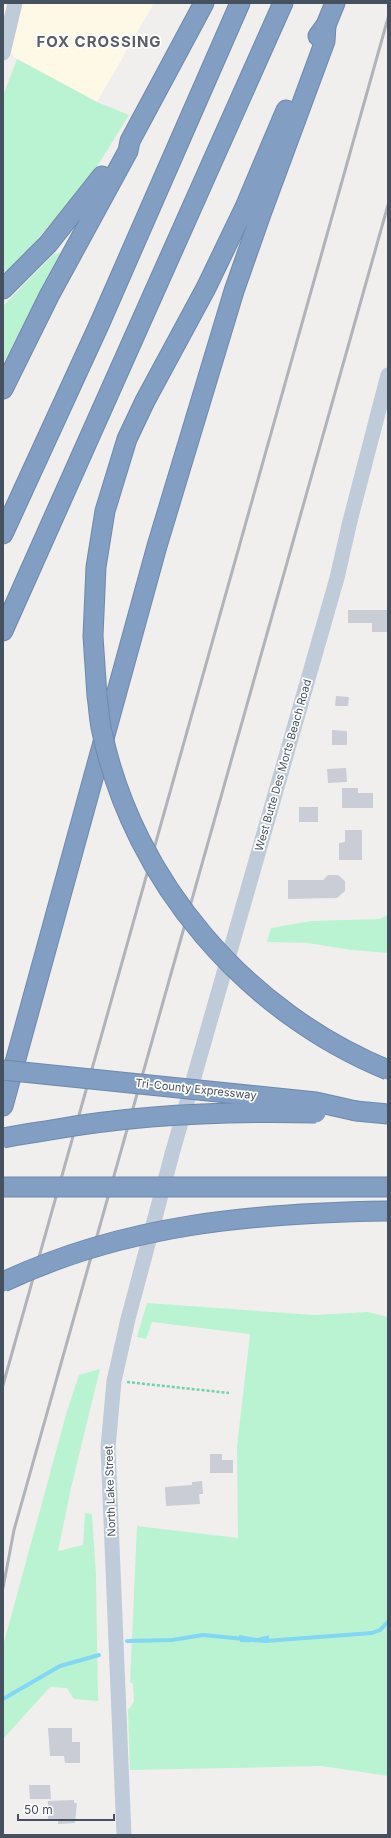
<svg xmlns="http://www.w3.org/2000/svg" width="391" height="1838" viewBox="0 0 391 1838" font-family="Inter,sans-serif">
<rect width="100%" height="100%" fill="#f1efee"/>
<polygon fill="#fef8e6" points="3,3 154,3 97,102 17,59 3,48"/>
<g fill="#b9f3d2" fill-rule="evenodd">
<polygon points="17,59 97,102 129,115 88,181 20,259 3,274 3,96"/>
<polygon points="60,253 3,364 3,306 54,254"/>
<polygon points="388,915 388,953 352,950 308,943 267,942 271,928 311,921 379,919"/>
<path d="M147 1303 314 1315 368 1312 388 1317V1618L378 1633 388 1626V1776L322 1766 130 1770 128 1710 134 1702 133 1684 130 1682 137 1526 238 1538 237 1446 250 1334 152 1322 146 1339 137 1337ZM269 1635V1643H251L239 1636 257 1638Z"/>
<polygon points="100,1369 71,1488 58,1551 83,1545 85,1513 92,1514 96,1575 98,1701 74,1699 67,1688 50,1687 3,1739 3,1646 67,1411 79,1375"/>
</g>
<polygon fill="#82d7f4" points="239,1635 257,1638 269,1635 269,1643 240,1642"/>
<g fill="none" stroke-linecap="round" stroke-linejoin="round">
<g stroke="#82d7f4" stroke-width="4">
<polyline points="127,1641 172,1640 203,1635 244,1639"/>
<polyline points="265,1641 372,1633 380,1630 388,1622"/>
<polyline points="3,1699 60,1666 99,1655"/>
</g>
</g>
<g fill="#cacdd5">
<polygon points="348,610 388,610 388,632 372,632 372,623 348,623"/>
<polygon points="336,696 349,697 348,706 335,706"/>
<polygon points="332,730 347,731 347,745 332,745"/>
<polygon points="346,768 347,782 328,783 327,769"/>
<polygon points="342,788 358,788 358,793 373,793 373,808 342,808"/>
<rect x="299" y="807" width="19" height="15"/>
<polygon points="345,830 362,830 362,860 339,860 339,843 345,842"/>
<polygon points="328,875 338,875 345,881 345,891 337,898 288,899 288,880 323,880"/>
<polygon points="210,1454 222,1454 222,1460 233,1460 233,1473 210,1473"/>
<polygon points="202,1481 203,1494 199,1494 200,1504 166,1506 165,1487 192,1485 192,1482"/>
<polygon points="48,1728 72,1728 72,1742 80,1742 80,1763 65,1763 64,1756 50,1756"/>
<polygon points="29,1785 50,1785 51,1799 30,1799"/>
<polygon points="74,1800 74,1803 77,1803 75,1823 58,1824 58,1819 48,1819 48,1801"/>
</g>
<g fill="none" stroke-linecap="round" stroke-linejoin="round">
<g stroke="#6d89ae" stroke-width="21">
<g id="highway">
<polyline points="318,36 326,25 335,3"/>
<polyline points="3,289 48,244 102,176"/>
<polyline points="3,389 49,296 128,151 130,141 204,3"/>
<polyline points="3,534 99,325 240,3"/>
<polyline points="3,631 283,3"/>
<polyline points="97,696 93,636 96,567 105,511 127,439 145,401 206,288 245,207 286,110"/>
<polyline points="3,1106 157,546 234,291 261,214 325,41 326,25"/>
<polyline points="356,1111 388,1114"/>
</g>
</g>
<polyline stroke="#6ed4a7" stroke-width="2.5" stroke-dasharray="3 2" stroke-linecap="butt" points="127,1382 229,1393"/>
<g stroke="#bfcbd9" stroke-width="15">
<polyline points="3,53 15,3"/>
<polyline points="124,1835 108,1448 114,1381 128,1319 172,1154 337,578 350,521 388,375"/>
</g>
<use href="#highway" stroke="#829ec2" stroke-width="19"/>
<g stroke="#b0b3ba" stroke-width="3">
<polyline points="3,1385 388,18"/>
<polyline points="3,1588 14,1530 388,205"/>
</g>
<g stroke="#6d89ae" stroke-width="21" stroke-linecap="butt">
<g id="highway-bridge">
<path d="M97 696C99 708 99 720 102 732 134 882 246 1012 388 1070"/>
<polyline points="3,1070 316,1102 356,1111"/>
<path d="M3 1138C21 1134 39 1132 57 1129 143 1114 229 1111 316 1113"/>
<polyline points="3,1187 388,1187"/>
<path d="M3 1282C126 1224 254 1213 388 1211"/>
</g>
</g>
<use href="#highway-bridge" stroke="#829ec2" stroke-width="19"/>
</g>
<g text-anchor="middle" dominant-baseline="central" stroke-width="3.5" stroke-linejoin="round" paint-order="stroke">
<g font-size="11" fill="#45515e" stroke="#fff">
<text transform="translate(283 765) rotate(-74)">West Butte Des Morts Beach Road</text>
<text transform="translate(196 1089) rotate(6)">Tri-County Expressway</text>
<text transform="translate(110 1491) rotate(-92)">North Lake Street</text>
</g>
<g font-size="15" font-weight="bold" letter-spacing="1" fill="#5b5e64" stroke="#fff">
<text x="99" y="41">FOX CROSSING</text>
</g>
</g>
<rect width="391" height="1838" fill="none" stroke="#45515e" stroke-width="8"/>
<path d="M18 1814v6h96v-6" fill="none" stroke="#45515e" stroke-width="2"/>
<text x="24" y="1814" font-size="12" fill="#45515e" stroke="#ffffff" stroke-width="3" paint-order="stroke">50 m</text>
</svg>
